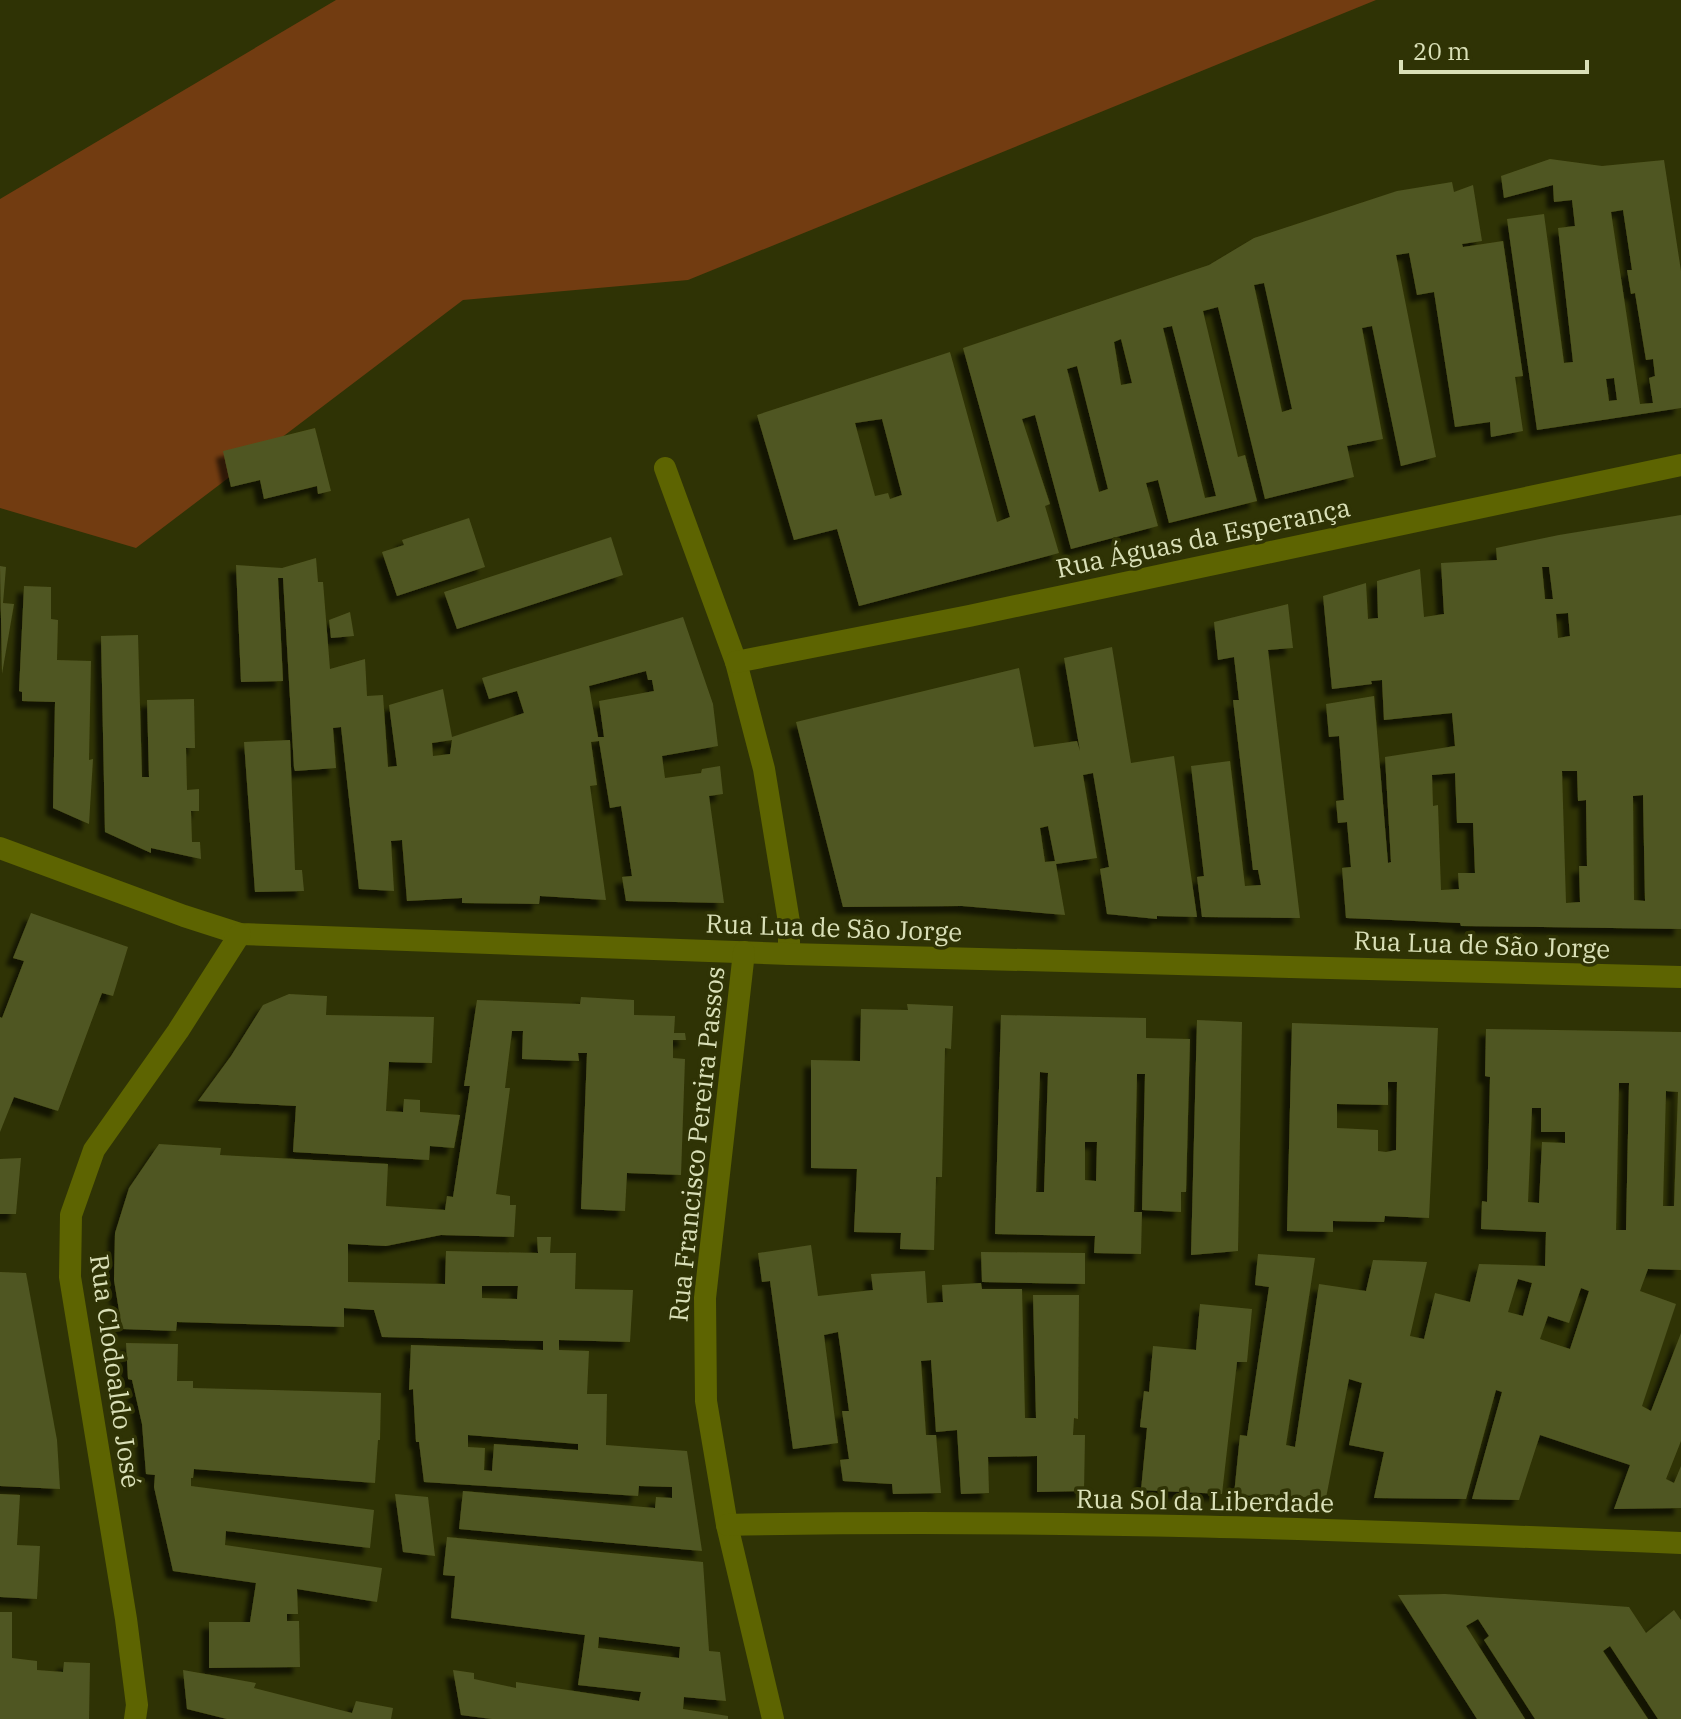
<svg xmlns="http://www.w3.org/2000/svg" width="1681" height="1719" viewBox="0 0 1681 1719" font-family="'IBM Plex Serif',serif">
<defs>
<filter id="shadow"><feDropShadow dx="-7" dy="7" stdDeviation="2" flood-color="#0009"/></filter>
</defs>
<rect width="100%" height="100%" fill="#2f3305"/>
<polygon fill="#723c11" points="336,0 1376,0 688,280 463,300 136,548 0,508 0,199"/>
<g fill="#505621" fill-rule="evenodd" filter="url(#shadow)">
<path d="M1550 159 1602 166 1664 160 1681 271V408L1537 430 1507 219 1544 214 1564 363 1573 362 1558 228 1575 226 1572 200 1554 202 1553 185 1504 198 1501 176ZM1623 210 1632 270H1627L1631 294 1635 293 1646 360 1653 359 1655 376 1649 378 1653 403 1640 404 1611 212ZM1614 378 1617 400 1609 401 1606 379Z"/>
<path d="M1452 182 1454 192 1473 185 1482 241 1462 244 1463 247 1503 241 1523 376 1515 377 1523 431 1491 437 1490 422 1455 427 1434 292 1417 295 1409 253 1396 255 1436 457 1401 466 1372 326 1362 328 1383 439 1347 446 1354 477 1265 499 1218 307 1203 311 1238 457 1245 455 1257 501 1169 523 1158 480 1146 483 1158 526 1071 549 1035 415 1022 419 1050 504 1045 506 1059 553 859 606 837 529 794 540 757 415 950 352 997 522 1010 517 963 348 1209 265 1254 238 1397 191ZM1264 283 1292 409 1282 412 1254 285ZM1172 326 1216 496 1205 498 1163 328ZM1121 339 1132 383 1121 385 1114 342ZM1077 366 1108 489 1099 492 1067 369ZM882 419 902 495 890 499 888 493 875 496 855 423Z"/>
<polygon points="315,428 331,491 318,494 317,486 264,499 260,480 231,487 223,451"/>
<path d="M1681 515V929L1461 926 1460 923 1346 918 1342 868 1351 867 1347 822 1338 823 1336 801 1344 800 1339 736 1329 737 1326 704 1374 696 1388 863 1391 862 1385 757 1455 746 1452 713 1384 720 1382 680 1371 681 1372 684 1332 689 1323 596 1366 583 1368 619 1378 618 1377 581 1420 569 1424 617 1444 614 1441 563 1497 560 1496 548 1559 535ZM1542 567H1549L1553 599H1545ZM1568 613 1570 636 1558 638 1556 614ZM1562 771H1577L1578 801 1586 800 1587 866H1579L1580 902 1566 903ZM1455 773 1457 823H1473L1475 873H1458L1459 889 1441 890 1438 805 1433 806 1432 775ZM1643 795 1645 901 1634 900 1633 796Z"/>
<polygon points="469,518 485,567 397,596 382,552 404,545 402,540"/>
<polygon points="611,537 623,575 457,629 444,592"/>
<path d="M316 558 318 582H323L330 669 365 659 367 696 383 695 388 767 397 766 389 705 443 689 452 737 524 713 517 691 489 699 482 678 683 617 713 704 718 746 662 756 665 778 701 773 702 769 720 766 723 794 709 796 724 903 626 901 622 877 632 876 621 806 610 808 599 741 591 742 597 785 590 786 606 900 540 896 539 904 462 903V898L407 901 402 840 391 841 394 891 359 889 341 727 333 728 336 768 295 771 294 768 283 578H278L283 681 241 682 236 565 282 568ZM646 671 648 680H652L654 691 599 701 604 737H598L589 686ZM452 740 450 754 433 756 432 743Z"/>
<polygon points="0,566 6,567 3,603 14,604 2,674"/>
<polygon points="24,586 51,587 51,619 58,620 57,660 91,661 89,760 93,759 89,824 53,808 55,702 22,701 22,692 19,691"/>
<polygon points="1288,604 1293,648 1268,650 1300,918 1202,917 1197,877 1204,876 1191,766 1230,761 1245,886 1261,885 1258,870 1253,870 1233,700 1239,700 1234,657 1218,660 1214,622"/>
<polygon points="350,612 354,636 331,638 329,620"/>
<polygon points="138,635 142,777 149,777 147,700 194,699 195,748 186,748 187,790 199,789 199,811 191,811 192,842 200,842 201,859 151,848 151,853 105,832 101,636"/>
<path d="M1112 647 1131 763 1174 756 1197 917 1157 916V919L1107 914 1100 869 1109 867 1093 773 1083 775 1097 858 1056 864 1065 915 962 906 843 907 796 722 1019 668 1034 747 1077 741 1080 751 1064 658ZM1048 826 1055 861 1045 862 1040 828Z"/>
<polygon points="290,740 295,870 302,870 304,891 255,892 244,742"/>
<polygon points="31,913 128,947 113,996 102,993 58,1111 14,1097 0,1132 0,1017 2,1018 24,961 13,958"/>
<polygon points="289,994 327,996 326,1015 434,1017 432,1063 389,1062 386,1111 403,1112 404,1099 420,1100 420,1112 460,1115 454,1148 430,1146 429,1160 293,1152 296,1106 198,1101 231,1056 263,1005"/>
<path d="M581 997 634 1000V1015L675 1016 674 1033H685L686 1040H673V1058L685 1059 681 1175 627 1173 625 1211 581 1209 587 1053H578L579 1061 522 1059 523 1031H512L505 1088H510L496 1194 510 1196V1205H516L514 1237 441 1235 386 1246 348 1244V1282L445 1284 446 1251 538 1253 537 1237H551L550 1253H576L575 1289 633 1290 630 1342 559 1340V1350L589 1351 587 1394H607L606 1445 687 1451 702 1551 459 1529 463 1491 655 1508 656 1497 672 1498V1487L639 1486 638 1496 424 1482 419 1442H416L413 1389 409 1390 411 1345 543 1350V1341L382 1337 374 1310 344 1308V1327L177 1322 176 1331 122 1329 114 1280 115 1233 129 1188 159 1144 221 1148 220 1155 388 1164 386 1206 445 1210 447 1196 453 1197 470 1086H464L477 1000 580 1004ZM482 1286H518L517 1299 482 1298ZM468 1435 578 1444V1450L494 1444 492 1471 484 1470 485 1448 468 1447Z"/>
<polygon points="907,1004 953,1006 951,1049 945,1048 942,1177 936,1177 934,1250 900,1249 901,1233 854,1232 857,1169 811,1168 811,1060 860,1061 861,1009 908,1010"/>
<path d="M1001 1015 1146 1018V1038L1190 1039 1186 1192H1181V1212L1142 1210 1145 1074H1137L1134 1212H1142L1141 1254 1094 1253 1095 1236 995 1234ZM1040 1072 1048 1073 1044 1192H1036ZM1085 1142H1097L1096 1181 1085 1180Z"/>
<polygon points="1197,1020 1242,1022 1238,1251 1191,1255"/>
<path d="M1292 1023 1438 1028 1429 1218 1385 1216 1384 1222 1333 1221V1232L1287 1231ZM1388 1082H1397L1396 1150 1386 1152 1378 1151V1130L1337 1128V1104L1388 1105Z"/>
<path d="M1486 1029 1681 1032V1270L1648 1269 1640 1291 1676 1304 1642 1406 1651 1411 1681 1333V1441L1666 1479 1674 1483 1681 1466V1508L1614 1509 1630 1465 1540 1435 1519 1500 1472 1499 1502 1392 1496 1390 1466 1499 1374 1498 1384 1452 1349 1445 1362 1383 1349 1379 1326 1498 1234 1495 1240 1435 1247 1436 1269 1287 1255 1285 1258 1254 1315 1258 1286 1445 1295 1447 1319 1284 1366 1291 1373 1260 1427 1262 1410 1336 1424 1339 1435 1293 1470 1302 1479 1264 1545 1266 1546 1232 1481 1229 1482 1201 1487 1202 1488 1168 1490 1077 1485 1076ZM1619 1083H1629L1626 1230H1616ZM1666 1091 1678 1092 1674 1206H1663ZM1532 1108H1541V1132H1565V1143L1542 1142 1539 1203 1528 1202ZM1518 1279 1532 1283 1523 1316 1508 1312ZM1581 1288 1589 1291 1570 1349 1540 1339 1548 1316 1569 1323Z"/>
<polygon points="21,1158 16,1214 0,1214 0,1159"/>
<polygon points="811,1245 818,1296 873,1290 871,1274 925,1271 927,1303 943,1302 942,1285 981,1283 982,1289 1022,1289 1025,1418 1036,1418 1033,1295 1079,1295 1078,1419 1074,1418 1073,1435 1085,1435 1084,1491 1037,1492 1037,1456 988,1457 989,1493 961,1494 957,1430 936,1432 931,1360 921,1361 926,1435 936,1435 941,1493 893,1494 892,1484 843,1481 840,1460 849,1459 842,1411 849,1411 838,1332 824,1335 838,1443 793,1449 770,1281 762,1282 758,1253"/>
<polygon points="981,1252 1085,1253 1085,1284 982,1282"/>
<polygon points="0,1272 26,1273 57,1440 60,1489 0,1486"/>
<polygon points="1200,1304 1252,1309 1247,1362 1237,1362 1222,1494 1141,1490 1147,1428 1140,1427 1144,1391 1149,1392 1153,1346 1196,1350"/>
<polygon points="126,1343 178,1344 177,1381 193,1381 193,1388 381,1393 380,1440 378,1440 375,1483 194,1469 193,1478 191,1478 191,1486 374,1510 370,1548 226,1531 225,1545 382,1568 377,1602 297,1589 298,1614 287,1614 287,1621 299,1621 300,1667 209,1668 209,1622 250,1622 256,1583 173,1571 154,1487 155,1475 146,1474 142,1424 132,1380 128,1379"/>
<polygon points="0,1494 20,1495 17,1545 40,1546 37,1599 0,1597"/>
<polygon points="395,1494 428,1497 435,1556 403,1552"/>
<path d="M447 1537 703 1562 709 1651 720 1652 726 1701 684 1697 683 1709 728 1716V1719H492L461 1715 453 1670 474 1673V1679L516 1688V1682L639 1701 641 1692 578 1685 585 1635 451 1618 455 1576 443 1575ZM599 1637 680 1647 679 1658 598 1648Z"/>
<polygon points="1445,1594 1629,1607 1646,1633 1674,1610 1681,1620 1681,1719 1658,1719 1610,1646 1603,1651 1648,1719 1535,1719 1484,1640 1489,1636 1478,1619 1466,1626 1525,1719 1477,1719 1398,1595"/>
<polygon points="0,1612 12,1612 12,1658 37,1661 37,1670 63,1672 64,1662 90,1663 89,1719 0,1719"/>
<polygon points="183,1670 256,1683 254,1688 352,1713 356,1701 393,1708 391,1719 227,1719 187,1709"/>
</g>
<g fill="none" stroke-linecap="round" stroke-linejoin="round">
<g stroke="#5d6401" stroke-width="22">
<polyline points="665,468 736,662 764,769 789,922 789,954"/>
<polyline points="736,662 969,616 1681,465"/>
<polyline points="0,848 184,916 240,934 789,954 1681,977"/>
<polyline points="744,952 705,1298 706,1401 727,1525 773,1719"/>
<path d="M727 1525C1045 1518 1363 1530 1681 1543"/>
<polyline points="135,1719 137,1705 126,1619 70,1277 71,1215 94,1150 178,1031 240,934"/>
</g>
</g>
<g text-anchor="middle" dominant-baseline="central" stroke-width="7" stroke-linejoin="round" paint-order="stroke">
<g font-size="26" fill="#dae0b8" stroke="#2f3305">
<text transform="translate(1203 537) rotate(-12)">Rua Águas da Esperança</text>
<text transform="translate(834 927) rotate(2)">Rua Lua de São Jorge</text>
<text transform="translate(1482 944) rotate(2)">Rua Lua de São Jorge</text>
<text transform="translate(696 1144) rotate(-84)">Rua Francisco Pereira Passos</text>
<text transform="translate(116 1371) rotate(82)">Rua Clodoaldo José</text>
<text transform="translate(1205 1500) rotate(1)">Rua Sol da Liberdade</text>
</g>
</g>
<path d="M1401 60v12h186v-12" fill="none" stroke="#dae0b8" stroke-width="4"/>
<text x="1413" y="60" font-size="24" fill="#dae0b8" stroke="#2f3305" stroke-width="6" paint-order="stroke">20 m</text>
</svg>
